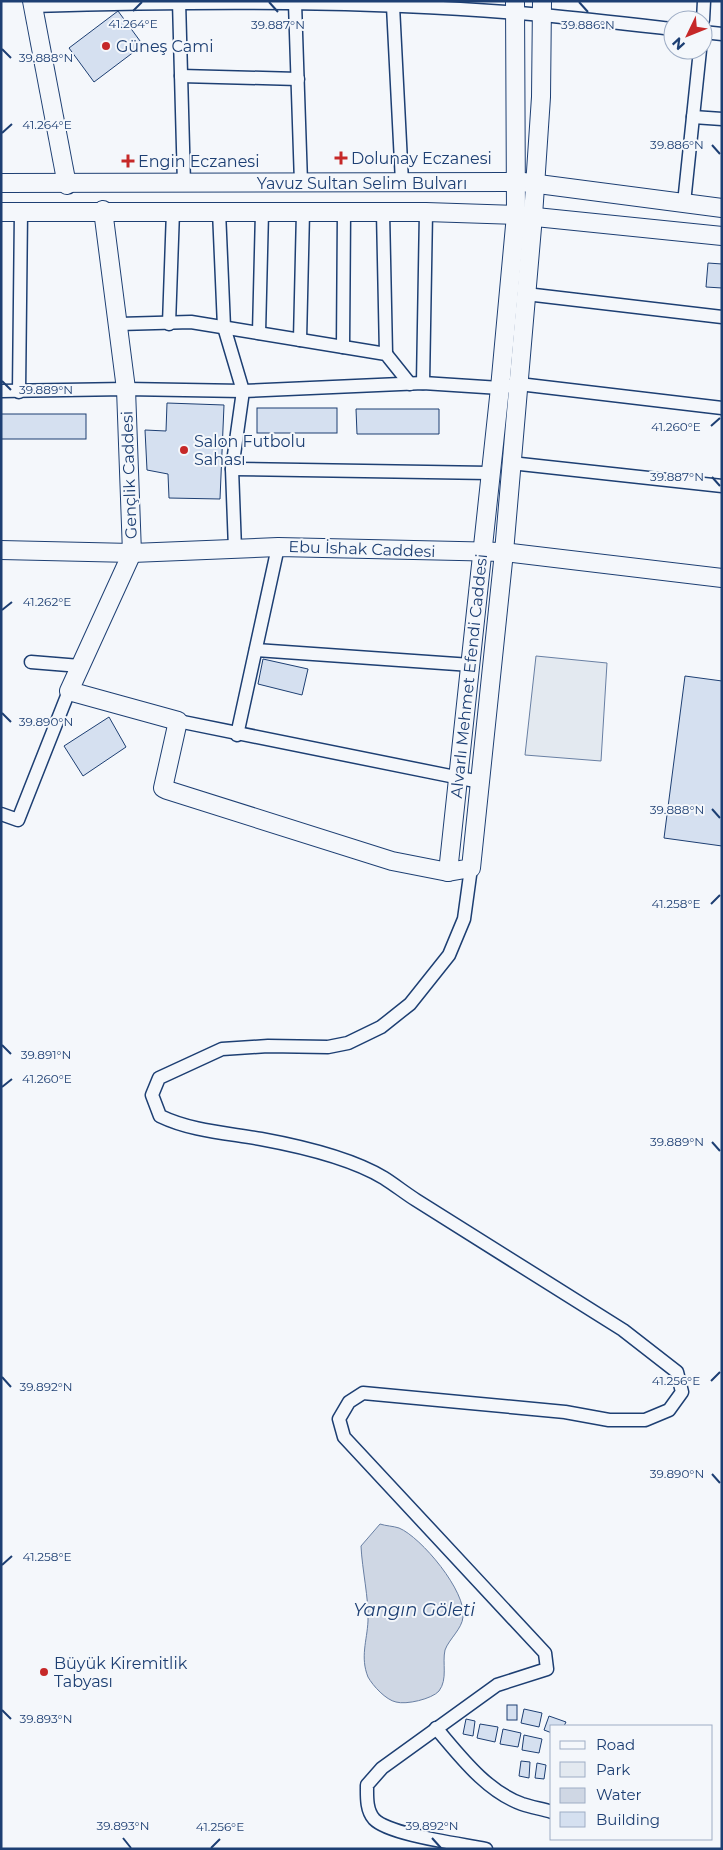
<svg xmlns="http://www.w3.org/2000/svg" width="723" height="1850" viewBox="0 0 723 1850" font-family="Montserrat,sans-serif">
<rect width="100%" height="100%" fill="#f4f7fb"/>
<polygon fill="#e3e9f0" stroke="#687fa3" points="536,656 607,663 601,761 525,755"/>
<path fill="#cfd7e4" stroke="#687fa3" d="M380 1524C386 1526 393 1526 399 1528 421 1537 467 1592 463 1617 462 1629 449 1639 445 1650 442 1663 448 1679 439 1691 432 1699 406 1705 396 1702 386 1700 373 1686 368 1677 360 1657 367 1641 368 1621 369 1599 362 1569 361 1546Z"/>
<g fill="#d5e0f0" stroke="#1d3f73">
<polygon points="118,11 143,45 94,82 69,48"/>
<polygon points="708,263 722,264 722,288 706,287"/>
<polygon points="167,403 224,405 220,499 169,498 168,474 147,470 145,430 166,431"/>
<rect x="257" y="408" width="80" height="25"/>
<polygon points="356,409 439,409 439,434 357,434"/>
<rect x="1" y="414" width="85" height="25"/>
<polygon points="263,659 308,669 302,695 258,684"/>
<polygon points="685,676 722,681 722,846 664,838"/>
<polygon points="109,717 126,747 83,776 64,746"/>
<rect x="507" y="1705" width="10" height="15"/>
<polygon points="524,1709 542,1713 539,1727 521,1723"/>
<polygon points="549,1716 566,1722 564,1726 552,1726 552,1733 544,1730"/>
<polygon points="466,1719 475,1721 473,1736 463,1734"/>
<polygon points="480,1724 498,1727 495,1742 477,1738"/>
<polygon points="503,1729 521,1733 518,1747 500,1744"/>
<polygon points="524,1735 542,1739 539,1753 522,1750"/>
<polygon points="521,1761 530,1762 529,1778 519,1776"/>
<polygon points="537,1763 546,1765 544,1779 535,1778"/>
</g>
<g fill="none" stroke-linecap="round" stroke-linejoin="round">
<g stroke="#1d3f73" stroke-width="15">
<g id="street">
<polyline points="179,1 184,184"/>
<polyline points="295,3 301,183"/>
<path d="M32 6C202 1 372 0 542 15 586 19 629 24 673 29"/>
<polyline points="393,6 402,182"/>
<polyline points="703,20 704,1"/>
<polyline points="703,32 722,34"/>
<polyline points="181,76 298,79"/>
<polyline points="693,117 722,119"/>
<polyline points="684,203 700,50"/>
<polyline points="219,211 224,327 243,391 232,469 235,549"/>
<polyline points="383,212 386,354"/>
<polyline points="526,294 722,317"/>
<polyline points="119,324 191,322 386,354 410,384"/>
<polyline points="169,324 173,211"/>
<polyline points="259,333 262,212"/>
<polyline points="300,340 303,212"/>
<polyline points="343,347 344,212"/>
<polyline points="423,383 426,212"/>
<polyline points="1,391 126,389 243,391 423,383 500,388 519,384 722,408"/>
<polyline points="19,392 21,211"/>
<polyline points="511,463 722,486"/>
<polyline points="232,469 490,473"/>
<polyline points="256,650 471,665"/>
<polyline points="31,662 80,666"/>
<polyline points="178,721 480,782"/>
<polyline points="237,735 278,547"/>
<polyline points="1,814 18,820 69,691"/>
<path d="M471 868 464 919 449 955 410 1004 381 1027 348 1043 328 1047 268 1046 222 1049 159 1078 152 1095 160 1116C191 1131 227 1133 261 1139 299 1146 351 1158 384 1178 395 1185 405 1193 416 1200L623 1330 677 1372 682 1392 669 1410 645 1420H609L565 1412 363 1393 349 1402 339 1419 344 1437 545 1653 547 1669 497 1685 382 1768 367 1785C367 1796 366 1810 374 1819 389 1835 462 1844 486 1849"/>
<path d="M436 1728C460 1756 486 1791 522 1804 531 1807 542 1809 552 1812"/>
</g>
</g>
<g stroke="#1d3f73" stroke-width="20">
<g id="secondary">
<polyline points="32,1 67,185"/>
<polyline points="1,183 523,182 722,208"/>
<polyline points="103,210 126,389 132,553 69,691 178,721 163,788 167,790 392,861 448,872 471,868 504,552 533,216 541,97 542,1"/>
<polyline points="1,212 426,212 516,215 722,236"/>
<polyline points="1,550 132,553 278,547 504,552 722,578"/>
<polyline points="448,872 500,388 516,215 515,1"/>
</g>
</g>
<use href="#street" stroke="#f4f7fb" stroke-width="12"/>
<use href="#secondary" stroke="#f4f7fb" stroke-width="18"/>
</g>
<path fill="none" stroke="#1d3f73" stroke-width="2" d="M269 2 278 12M579 2 588 12M133 11 142 2M2 49 11 58M2 133 12 124M712 145 720 154M2 381 11 390M711 426 720 418M712 477 720 486M2 610 12 602M2 713 11 722M712 809 720 818M711 904 720 895M2 1045 11 1054M2 1087 12 1079M712 1142 720 1151M2 1377 11 1387M711 1381 720 1372M712 1474 720 1483M2 1565 12 1556M2 1710 11 1719M123 1838 131 1848M432 1838 441 1848M211 1848 220 1839"/>
<g fill="#c62828" stroke="#f4f7fb" stroke-width="2">
<circle cx="106" cy="46" r="5"/>
<path d="M338.5 150.5h5v5h5v5h-5v5h-5v-5h-5v-5h5z"/>
<path d="M125.5 153.5h5v5h5v5h-5v5h-5v-5h-5v-5h5z"/>
<circle cx="184" cy="450" r="5"/>
<circle cx="44" cy="1672" r="5"/>
</g>
<g text-anchor="middle" dominant-baseline="central" stroke-width="4" stroke-linejoin="round" paint-order="stroke">
<g font-size="16" fill="#1d3f73" stroke="#f4f7fb" text-anchor="start">
<text x="116" y="46">Güneş Cami</text>
<text x="351" y="158">Dolunay Eczanesi</text>
<text x="138" y="161">Engin Eczanesi</text>
<text x="194" y="441">Salon Futbolu<tspan x="194" dy="18">Sahası</tspan></text>
<text x="54" y="1663">Büyük Kiremitlik<tspan x="54" dy="18">Tabyası</tspan></text>
</g>
<g font-size="16" fill="#1d3f73" stroke="#f4f7fb">
<text x="362" y="183">Yavuz Sultan Selim Bulvarı</text>
<text transform="translate(129 475) rotate(-92)">Gençlik Caddesi</text>
<text transform="translate(362 549) rotate(2)">Ebu İshak Caddesi</text>
<text transform="translate(469 676) rotate(-84)">Alvarlı Mehmet Efendi Caddesi</text>
</g>
<g font-size="18" font-style="italic" fill="#1d3f73" stroke="#f4f7fb">
<text x="414" y="1610">Yangın Göleti</text>
</g>
</g>
<g font-size="12" text-anchor="middle" fill="#1d3f73" stroke="#f4f7fb" stroke-width="4" stroke-linejoin="round" paint-order="stroke">
<text x="133" y="28">41.264°E</text>
<text x="278" y="29">39.887°N</text>
<text x="588" y="29">39.886°N</text>
<text x="46" y="62">39.888°N</text>
<text x="47" y="129">41.264°E</text>
<text x="677" y="149">39.886°N</text>
<text x="46" y="394">39.889°N</text>
<text x="676" y="431">41.260°E</text>
<text x="677" y="481">39.887°N</text>
<text x="47" y="606">41.262°E</text>
<text x="46" y="726">39.890°N</text>
<text x="677" y="814">39.888°N</text>
<text x="676" y="908">41.258°E</text>
<text x="46" y="1059">39.891°N</text>
<text x="47" y="1083">41.260°E</text>
<text x="677" y="1146">39.889°N</text>
<text x="676" y="1385">41.256°E</text>
<text x="46" y="1391">39.892°N</text>
<text x="677" y="1478">39.890°N</text>
<text x="47" y="1561">41.258°E</text>
<text x="46" y="1723">39.893°N</text>
<text x="123" y="1830">39.893°N</text>
<text x="432" y="1830">39.892°N</text>
<text x="220" y="1831">41.256°E</text>
</g>
<rect width="723" height="1850" fill="none" stroke="#1d3f73" stroke-width="5"/>
<rect x="550" y="1725" width="162" height="115" fill="#f4f7fb" stroke="#9eadc5"/>
<rect x="560" y="1741" width="25" height="8" fill="#f4f7fb" stroke="#9eadc5"/>
<text x="596" y="1750" font-size="15" fill="#1d3f73">Road</text>
<rect x="560" y="1762" width="25" height="15" fill="#e3e9f0" stroke="#9eadc5"/>
<text x="596" y="1775" font-size="15" fill="#1d3f73">Park</text>
<rect x="560" y="1788" width="25" height="15" fill="#cfd7e4" stroke="#9eadc5"/>
<text x="596" y="1800" font-size="15" fill="#1d3f73">Water</text>
<rect x="560" y="1812" width="25" height="15" fill="#d5e0f0" stroke="#9eadc5"/>
<text x="596" y="1825" font-size="15" fill="#1d3f73">Building</text>
<g transform="translate(688 35) rotate(227)"><circle r="24" fill="#f4f7fb" stroke="#9eadc5"/>
<path d="M0-4L9 19L0 12L-9 19Z" fill="#c62828"/>
<text y="-8" font-size="14" font-weight="bold" text-anchor="middle" fill="#1d3f73">N</text>
</g>
</svg>
